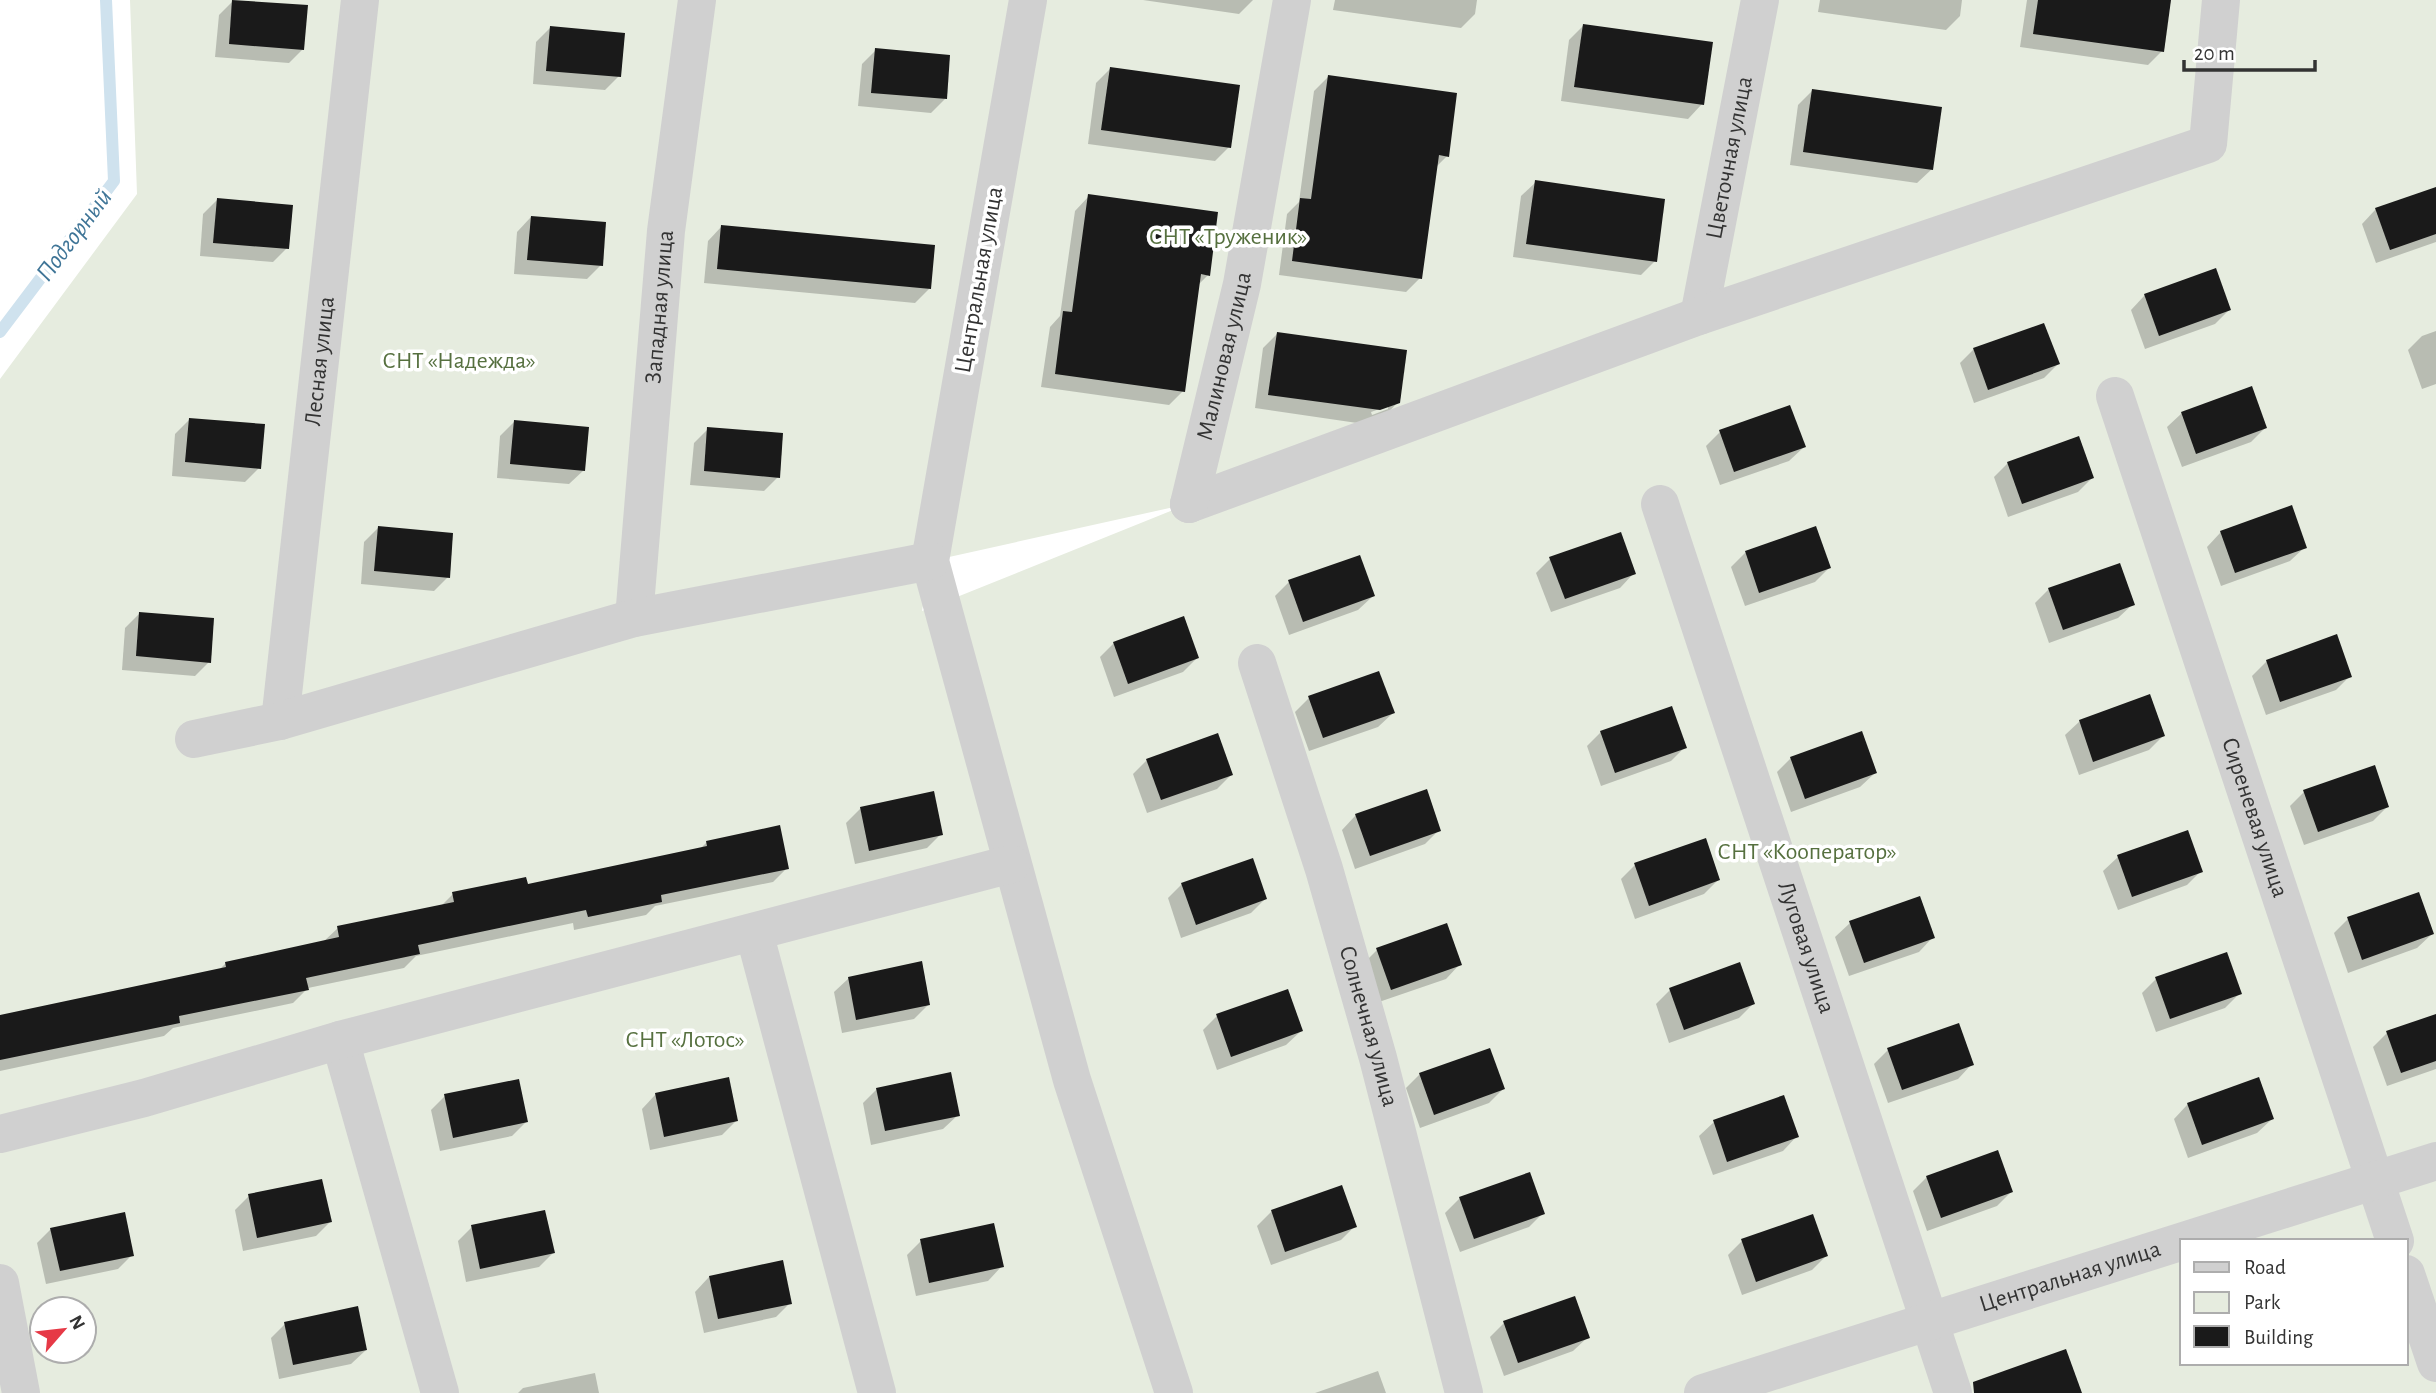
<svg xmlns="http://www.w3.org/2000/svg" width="2436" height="1393" viewBox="0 0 2436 1393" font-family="'Alegreya Sans',sans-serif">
<rect width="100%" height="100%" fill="#fff"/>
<path fill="#e6ecdf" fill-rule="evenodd" d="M130 0H2436V1393H0V379L137 194ZM1183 505V506L922 611 931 561ZM2182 1241H2406V1363H2182ZM42 1309H84V1351H42Z"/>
<g fill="#0003" fill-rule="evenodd">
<polygon points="1143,0 1253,0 1239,14"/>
<polygon points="1335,0 1477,0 1475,14 1461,28 1333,10"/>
<polygon points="1820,0 1962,0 1960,16 1946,30 1818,12"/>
<polygon points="2027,0 2169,0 2162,51 2148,65 2020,47"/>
<polygon points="233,1 303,49 289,63 215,57 219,15"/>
<polygon points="1583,26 1702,104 1688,119 1561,101 1569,40"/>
<polygon points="550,28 619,76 605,90 533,84 536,42"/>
<polygon points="876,50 945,99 931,113 858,106 862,64"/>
<polygon points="1110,69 1229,147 1215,161 1088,144 1096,83"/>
<polygon points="1328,77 1447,156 1436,167 1420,278 1406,292 1279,275 1287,214 1299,202 1314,91"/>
<polygon points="1812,91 1932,169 1917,183 1790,165 1798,105"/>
<polygon points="1536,182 1655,261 1641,275 1513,257 1521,196"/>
<polygon points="2436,189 2436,242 2376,263 2362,224 2376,209"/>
<polygon points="1089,196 1208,275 1197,286 1183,391 1169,405 1041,387 1050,327 1060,316 1075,211"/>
<polygon points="217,200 287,248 273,262 200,256 203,214"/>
<polygon points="531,217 601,265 587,279 514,274 517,232"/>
<polygon points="722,226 930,288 915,303 704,283 708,241"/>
<polygon points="2145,295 2229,310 2215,324 2145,349 2131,310"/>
<polygon points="2436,331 2436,384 2422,389 2408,350 2422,336"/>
<path d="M1277 334 1398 402 1384 417 1364 424 1255 408 1263 348ZM1388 406V409L1372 415 1371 412Z"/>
<polygon points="1974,349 2058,364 2044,378 1974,403 1960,363"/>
<polygon points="2182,413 2265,428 2251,442 2182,467 2167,427"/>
<polygon points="189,420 259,468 245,482 172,476 175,434"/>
<polygon points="514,422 584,470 569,484 497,478 500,436"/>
<polygon points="708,429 778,477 764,491 690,485 694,443"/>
<polygon points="1720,432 1804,447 1789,461 1720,485 1706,446"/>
<polygon points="2008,463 2092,478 2078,492 2008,517 1994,477"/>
<polygon points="378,528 448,577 434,591 361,584 364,542"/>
<polygon points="1815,529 1829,568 1815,582 1745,606 1731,567 1745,553"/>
<polygon points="2221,532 2305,547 2290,561 2221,586 2207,547"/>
<polygon points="1550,559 1634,573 1620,588 1551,612 1536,573"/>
<polygon points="1289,582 1373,596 1358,610 1289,635 1275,596"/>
<polygon points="2049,589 2133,604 2118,618 2049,643 2035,603"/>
<polygon points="139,614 209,662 195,676 122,670 125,628"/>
<polygon points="1114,643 1197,658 1183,672 1114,697 1100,657"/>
<polygon points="2267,661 2350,676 2336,690 2266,715 2252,676"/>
<polygon points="1309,698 1393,713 1378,727 1309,751 1295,712"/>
<polygon points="2080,721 2163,736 2149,750 2079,775 2065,735"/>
<polygon points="1601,732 1685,747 1671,761 1601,786 1587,746"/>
<polygon points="1791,758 1875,773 1860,787 1791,812 1777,772"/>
<polygon points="1147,760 1231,775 1217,789 1147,813 1133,774"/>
<polygon points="2304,792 2387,807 2373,821 2304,845 2290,806"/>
<polygon points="861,808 941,834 927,848 855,864 846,823"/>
<polygon points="1356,815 1439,830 1425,844 1355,869 1342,830"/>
<polygon points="707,842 787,868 773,882 655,906 646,915 574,930 573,923 416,956 404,968 308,988 293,1003 173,1028 164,1036 0,1071 0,1017 218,971 226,963 322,943 338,928 440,907 453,894 527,886 699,850"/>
<polygon points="2118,857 2201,871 2187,885 2118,910 2103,871"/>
<polygon points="1635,865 1718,880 1704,894 1635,919 1621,879"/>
<polygon points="1182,884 1265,899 1251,913 1181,938 1168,898"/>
<polygon points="2348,919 2432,934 2417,948 2348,973 2334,933"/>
<polygon points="1850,923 1933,937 1919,952 1849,976 1835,937"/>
<polygon points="1377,950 1460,964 1446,979 1376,1003 1363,964"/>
<polygon points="849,978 929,1004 914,1019 842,1033 834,992"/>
<polygon points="2156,979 2240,993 2225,1008 2156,1032 2142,993"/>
<polygon points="1670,990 1753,1004 1739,1018 1669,1043 1656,1004"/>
<polygon points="1217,1016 1301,1031 1286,1045 1217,1070 1203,1030"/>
<polygon points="2436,1016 2436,1069 2387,1086 2373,1047 2387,1033"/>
<polygon points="1888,1050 1972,1064 1958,1079 1888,1103 1874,1064"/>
<polygon points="1420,1074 1503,1089 1489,1103 1420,1128 1406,1088"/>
<polygon points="877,1089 958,1115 943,1129 871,1145 863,1103"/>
<polygon points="656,1094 736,1121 722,1135 650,1150 642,1109"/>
<polygon points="445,1096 526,1122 512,1136 440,1151 431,1110"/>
<polygon points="1783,1097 1797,1136 1783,1151 1713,1175 1699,1136 1714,1122"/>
<polygon points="2188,1104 2272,1119 2257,1133 2188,1158 2174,1119"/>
<polygon points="1927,1177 2011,1192 1997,1206 1927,1231 1913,1191"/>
<polygon points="249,1196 330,1222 316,1236 243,1251 235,1210"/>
<polygon points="1460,1198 1543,1213 1529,1227 1460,1252 1445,1213"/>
<polygon points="1272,1211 1355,1226 1341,1240 1271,1265 1257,1226"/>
<polygon points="472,1227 553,1253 539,1267 466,1282 458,1241"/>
<polygon points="51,1229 132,1255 118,1269 46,1284 37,1243"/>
<polygon points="921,1241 1002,1266 988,1281 916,1296 907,1255"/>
<polygon points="1742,1241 1826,1256 1812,1270 1742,1295 1728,1255"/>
<polygon points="709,1277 790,1303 776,1317 704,1333 695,1292"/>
<polygon points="1504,1323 1588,1337 1573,1351 1504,1376 1490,1337"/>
<polygon points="285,1324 366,1350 351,1364 279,1379 271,1338"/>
<polygon points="1378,1371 1386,1393 1315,1393"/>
<polygon points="595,1373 599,1393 518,1393 523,1388"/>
</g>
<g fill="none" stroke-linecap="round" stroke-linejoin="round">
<polyline stroke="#cfe2ee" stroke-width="12" points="0,332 114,181 106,0"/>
</g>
<g fill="#1a1a1a">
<polygon points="232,0 308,5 304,50 229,44"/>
<polygon points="2038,0 2171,0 2164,52 2033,34"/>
<polygon points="1583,24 1713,42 1704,105 1574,87"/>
<polygon points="550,26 625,33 621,77 546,71"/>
<polygon points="875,48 950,55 947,99 871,93"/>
<polygon points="1110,67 1240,85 1231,148 1101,130"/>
<polygon points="1328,75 1457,93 1449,157 1439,155 1422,279 1292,261 1300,198 1311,199"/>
<polygon points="1812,89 1942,107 1933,170 1803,152"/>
<polygon points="1535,180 1665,199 1657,262 1526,244"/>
<polygon points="2436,187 2436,234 2390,250 2375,208"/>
<polygon points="1088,194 1218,212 1210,276 1201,274 1185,392 1055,374 1063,311 1072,312"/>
<polygon points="217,198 293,205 289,249 213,243"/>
<polygon points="531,216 606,222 603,266 527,260"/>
<polygon points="721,225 935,245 931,289 717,269"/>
<polygon points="2216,268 2231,310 2159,336 2144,294"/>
<polygon points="2044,323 2060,364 1988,390 1973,348"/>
<polygon points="1277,332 1407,350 1400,403 1380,410 1268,395"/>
<polygon points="2252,386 2267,428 2196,454 2181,412"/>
<polygon points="1790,405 1806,447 1734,472 1719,430"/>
<polygon points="189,418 265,424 261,469 185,462"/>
<polygon points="514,420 589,427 585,471 510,464"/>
<polygon points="707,427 783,433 780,478 704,471"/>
<polygon points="2079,436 2094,478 2022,504 2007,462"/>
<polygon points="2292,505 2307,548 2235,573 2220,531"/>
<polygon points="378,526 453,533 450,578 374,571"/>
<polygon points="1816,526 1831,568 1759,593 1745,551"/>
<polygon points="1621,532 1636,574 1565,599 1549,557"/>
<polygon points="1360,555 1375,596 1303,622 1288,580"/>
<polygon points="2120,563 2135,605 2063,630 2048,588"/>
<polygon points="139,612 214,618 211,663 136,656"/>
<polygon points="1184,616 1199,658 1128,684 1113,642"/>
<polygon points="2337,634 2352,677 2280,702 2266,660"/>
<polygon points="1379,671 1395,713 1323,738 1308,696"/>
<polygon points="2150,694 2165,736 2093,762 2079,720"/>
<polygon points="1672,706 1687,748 1615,773 1600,731"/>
<polygon points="1862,731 1877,773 1805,799 1790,757"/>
<polygon points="1218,733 1233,775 1161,800 1146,759"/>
<polygon points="2375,765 2389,807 2318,832 2303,790"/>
<polygon points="1427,789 1441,831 1370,856 1355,814"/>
<polygon points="934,791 943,835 869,851 860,807"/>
<polygon points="780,825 789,869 661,895 662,902 588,917 586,910 418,945 420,954 306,978 309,990 179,1016 180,1023 0,1060 0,1015 226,967 225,962 339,937 337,926 454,902 452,892 526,877 528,884 707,846 706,841"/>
<polygon points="2188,830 2203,872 2132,897 2117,855"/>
<polygon points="1706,838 1720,880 1649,906 1634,863"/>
<polygon points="1253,858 1267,899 1196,925 1181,883"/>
<polygon points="2419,892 2434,934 2362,960 2347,917"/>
<polygon points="1920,896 1935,938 1864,963 1849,921"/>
<polygon points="1447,923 1462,965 1391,990 1376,948"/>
<polygon points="2227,952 2242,994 2170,1019 2155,977"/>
<polygon points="922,961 930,1005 856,1020 848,977"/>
<polygon points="1740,962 1755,1004 1684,1030 1669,988"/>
<polygon points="1288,989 1303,1031 1231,1057 1216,1014"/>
<polygon points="2436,1014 2436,1061 2401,1073 2386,1031"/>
<polygon points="1959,1023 1974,1065 1902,1090 1887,1048"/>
<polygon points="1490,1048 1505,1089 1434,1115 1419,1073"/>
<polygon points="951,1072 960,1116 885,1131 876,1088"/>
<polygon points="729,1077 738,1121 664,1137 655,1093"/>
<polygon points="2259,1077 2274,1119 2202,1145 2187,1103"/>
<polygon points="519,1079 528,1122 453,1138 444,1094"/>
<polygon points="1784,1095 1799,1137 1727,1162 1713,1120"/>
<polygon points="1998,1150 2013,1192 1941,1218 1926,1176"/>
<polygon points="1530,1172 1545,1214 1474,1239 1459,1197"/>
<polygon points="322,1179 332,1222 257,1238 248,1194"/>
<polygon points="1342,1185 1357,1227 1285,1252 1271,1210"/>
<polygon points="545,1210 555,1253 480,1269 471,1225"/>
<polygon points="125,1212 134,1256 60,1271 50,1228"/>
<polygon points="1813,1214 1828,1256 1756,1282 1741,1239"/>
<polygon points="994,1223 1004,1267 929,1283 920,1239"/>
<polygon points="783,1260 792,1304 718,1319 709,1276"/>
<polygon points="1575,1296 1590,1338 1518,1363 1503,1321"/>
<polygon points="358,1306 367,1350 293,1365 284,1322"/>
<polygon points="2066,1349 2082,1393 1974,1393 1973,1382"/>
</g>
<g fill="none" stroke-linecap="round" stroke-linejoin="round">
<g stroke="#d0d0d0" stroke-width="38">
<polyline points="1028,0 930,561 1072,1080 1174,1393"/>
<path id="s1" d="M1699 316 1760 0"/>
<path id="s2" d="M2115 396 2395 1241"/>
<polyline points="1189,504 1699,316 2208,144 2221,0"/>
<path id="s3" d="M1189 504 1242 284 1292 0"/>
<path id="s4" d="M1660 504 1953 1393"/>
<path id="s5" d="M634 618 666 231 697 0"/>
<path id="s6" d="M1257 663 1324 869 1378 1058 1464 1393"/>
<path id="s7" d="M280 721 360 0"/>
<polyline points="194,739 280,721 634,618 930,561"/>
<polyline points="754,932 877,1393"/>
<polyline points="340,1040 440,1393"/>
<polyline points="0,1134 144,1098 340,1040 1011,864"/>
<polyline points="2406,1274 2436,1363"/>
<polyline points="0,1283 21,1393"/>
<path id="s8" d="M1703 1393 2436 1161"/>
</g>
</g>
<g text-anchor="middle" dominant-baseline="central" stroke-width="7" stroke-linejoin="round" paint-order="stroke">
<g font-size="24" fill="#333" stroke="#fff">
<text stroke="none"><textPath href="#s1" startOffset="161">Цветочная улица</textPath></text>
<text transform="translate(979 280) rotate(-80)">Центральная улица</text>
<text stroke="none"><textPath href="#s5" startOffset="312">Западная улица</textPath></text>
<text stroke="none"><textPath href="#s3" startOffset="152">Малиновая улица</textPath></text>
<text stroke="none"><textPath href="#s7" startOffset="362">Лесная улица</textPath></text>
<text stroke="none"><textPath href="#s2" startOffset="444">Сиреневая улица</textPath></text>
<text stroke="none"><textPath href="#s4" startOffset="467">Луговая улица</textPath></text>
<text stroke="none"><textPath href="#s6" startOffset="380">Солнечная улица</textPath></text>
<text stroke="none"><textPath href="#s8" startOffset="385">Центральная улица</textPath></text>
</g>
<g font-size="24" fill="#56703f" stroke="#fff">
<text x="1228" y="237">СНТ «Труженик»</text>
<text x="459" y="361">СНТ «Надежда»</text>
<text x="1807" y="852">СНТ «Кооператор»</text>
<text x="685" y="1040">СНТ «Лотос»</text>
</g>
<g font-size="26" font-style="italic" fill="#3f7597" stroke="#fff">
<text transform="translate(74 235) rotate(-53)">Подгорный</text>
</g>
</g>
<rect x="2180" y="1239" width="228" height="126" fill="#ffffff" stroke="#adadad" stroke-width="2"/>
<rect x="2194" y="1262" width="35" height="10" fill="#d0d0d0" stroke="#adadad" stroke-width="2"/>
<text x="2244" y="1274" font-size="21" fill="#333333">Road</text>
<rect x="2194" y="1292" width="35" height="21" fill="#e6ecdf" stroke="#adadad" stroke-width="2"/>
<text x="2244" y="1309" font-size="21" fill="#333333">Park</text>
<rect x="2194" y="1326" width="35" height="21" fill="#1a1a1a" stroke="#adadad" stroke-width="2"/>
<text x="2244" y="1344" font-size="21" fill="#333333">Building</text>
<g transform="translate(63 1330) rotate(62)"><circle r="33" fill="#ffffff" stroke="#adadad" stroke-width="2"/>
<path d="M0-5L12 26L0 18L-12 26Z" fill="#e63946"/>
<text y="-10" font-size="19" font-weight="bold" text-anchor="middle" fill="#333333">N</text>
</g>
<path d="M2184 60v10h131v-10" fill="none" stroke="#333333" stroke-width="3.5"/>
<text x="2194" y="60" font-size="21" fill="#333333" stroke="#ffffff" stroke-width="5" paint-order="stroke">20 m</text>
</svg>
